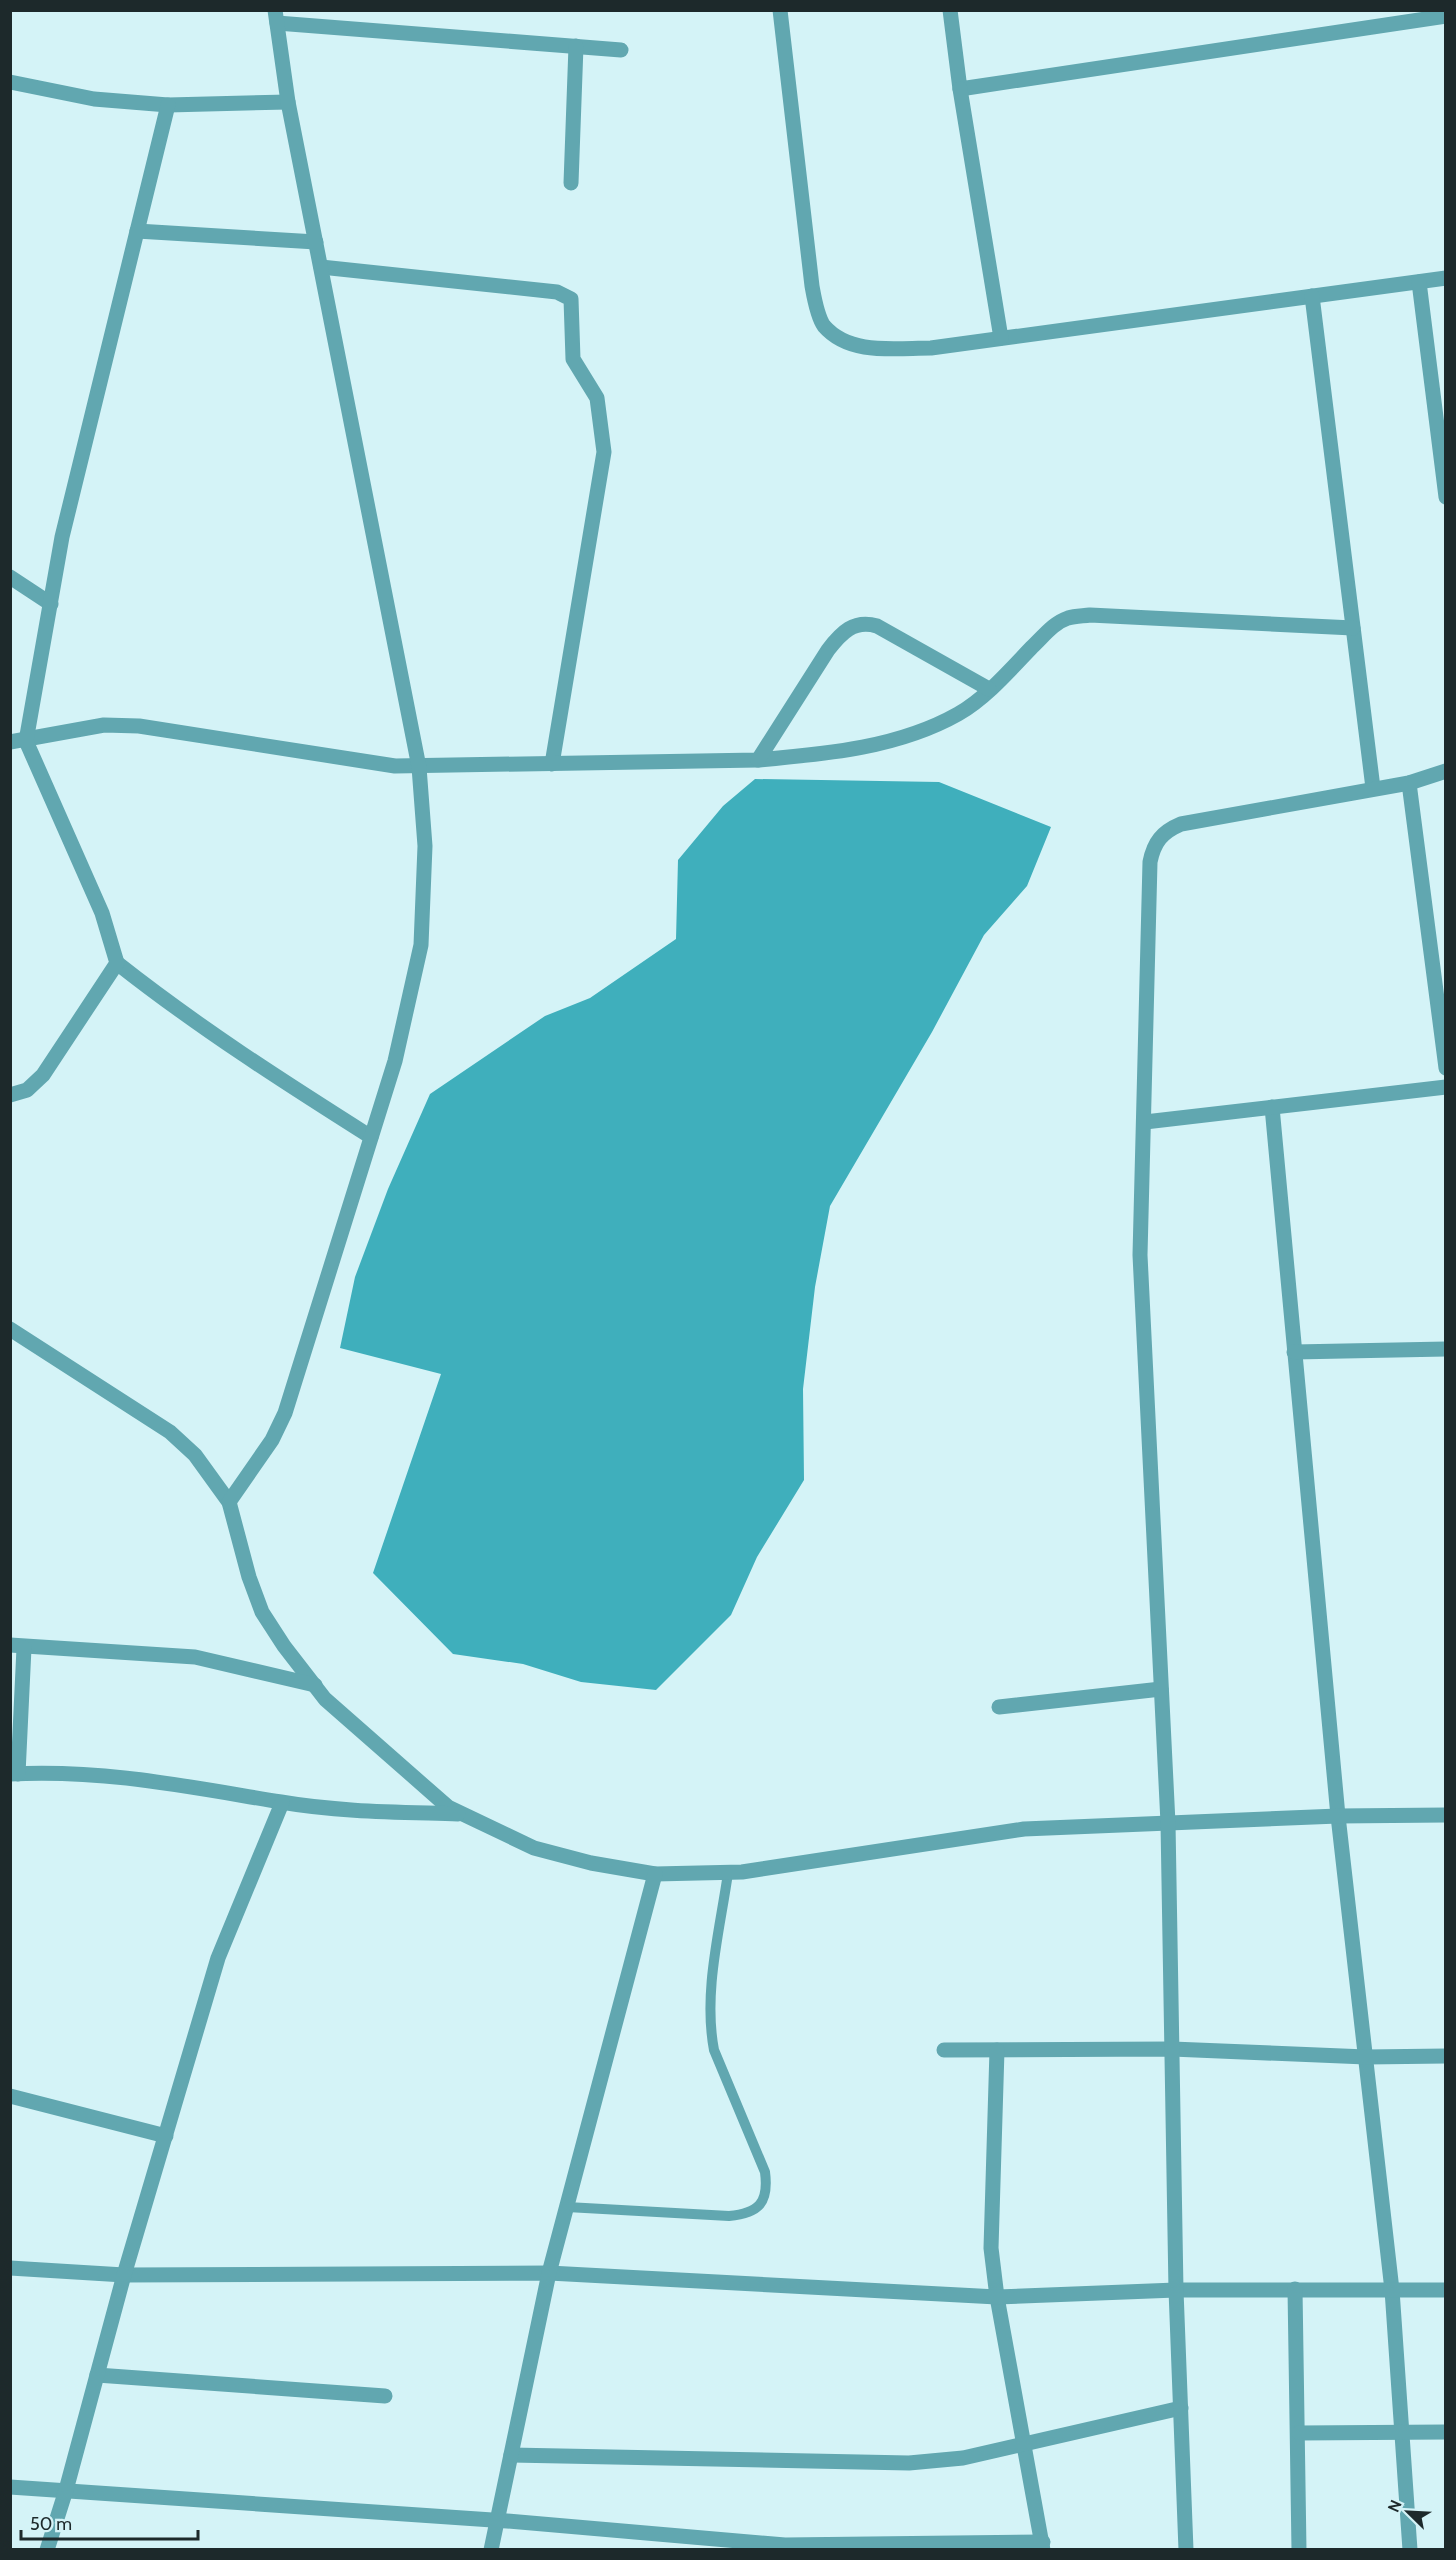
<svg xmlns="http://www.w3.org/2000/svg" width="1456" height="2560" viewBox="0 0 1456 2560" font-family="Cabin,sans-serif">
<rect width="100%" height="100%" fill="#d4f3f7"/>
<polygon fill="#3fafbc" points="755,779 939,782 1051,827 1027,886 984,935 932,1032 830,1206 815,1287 803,1389 804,1480 757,1557 731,1615 656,1690 581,1682 523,1664 453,1654 373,1573 441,1374 340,1348 355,1277 388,1189 430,1094 545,1016 590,998 676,939 678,860 723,806"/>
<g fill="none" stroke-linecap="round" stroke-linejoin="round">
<path stroke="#61a7b0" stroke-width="10" d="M567 2207 729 2216C759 2213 769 2203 765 2172L714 2050C703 1992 720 1930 728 1873"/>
<g stroke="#61a7b0" stroke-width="15">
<path d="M780 10 812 286C814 297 817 316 824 326 850 356 896 348 931 348L1446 278"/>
<polyline points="950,10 960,89 1446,16"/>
<polyline points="277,23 621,50"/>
<polyline points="10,82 94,99 168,105 288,102"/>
<polyline points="960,89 1001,338"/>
<polyline points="571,183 576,46"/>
<polyline points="137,231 316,242"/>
<polyline points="321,267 557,292 571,299 573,359 597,398 604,452 552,764"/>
<polyline points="1419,282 1446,497"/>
<polyline points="1312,296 1373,788"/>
<polyline points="10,577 51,604"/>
<path d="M10 742 104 725 139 726 395 766 758 760C825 754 898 748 958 714 986 698 1010 670 1032 647 1043 637 1053 623 1068 618 1075 616 1083 616 1090 615L1353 628"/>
<path d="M758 760 828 650C841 633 854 619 877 626L989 689"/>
<polyline points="1409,783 1446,1068"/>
<path d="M117 963C198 1027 284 1082 371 1137"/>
<polyline points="10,1095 27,1090 43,1075 117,963 102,913 26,741 62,537 168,105"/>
<polyline points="1272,1107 1338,1816 1392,2290 1410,2550"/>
<polyline points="1145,1122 1446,1087"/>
<polyline points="10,1329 170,1432 195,1455 229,1502 249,1577 262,1612 284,1646 325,1699 448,1807 534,1848 591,1863 655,1874 742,1872 1024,1829 1338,1816 1446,1815"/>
<polyline points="1294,1352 1446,1349"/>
<polyline points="229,1502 272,1440 285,1413 395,1061 421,945 425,846 419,767 288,102 275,10"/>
<polyline points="10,1645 195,1657 315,1685"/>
<polyline points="999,1707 1161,1689"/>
<path d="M10 1774C104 1769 189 1787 281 1802 339 1812 399 1812 458 1814"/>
<polyline points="18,1774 24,1648"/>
<polyline points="944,2050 1172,2049 1366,2057 1446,2056"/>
<polyline points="997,2050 991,2248 997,2297 1043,2550"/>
<polyline points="10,2096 166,2136"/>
<polyline points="10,2268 124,2275 549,2273 997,2297 1176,2290 1446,2290"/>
<polyline points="1295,2289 1299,2550"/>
<polyline points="97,2375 385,2396"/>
<polyline points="1299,2433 1446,2432"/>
<polyline points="511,2455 909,2463 963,2458 1181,2408"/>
<polyline points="10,2487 507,2521 785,2545 1043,2542"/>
<polyline points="47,2550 66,2490 124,2275 218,1958 282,1803"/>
<polyline points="491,2550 549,2273 655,1874"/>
<path d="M1186 2550 1176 2290 1168 1823 1140 1255 1150 862C1154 842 1162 832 1181 824L1409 783 1446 771"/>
</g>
</g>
<rect width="1456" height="2560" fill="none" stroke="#1d292b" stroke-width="24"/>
<g transform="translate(1408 2512) rotate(294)" stroke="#d4f3f7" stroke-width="4.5" paint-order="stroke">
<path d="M0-4.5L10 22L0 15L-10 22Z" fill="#1d292b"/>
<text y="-9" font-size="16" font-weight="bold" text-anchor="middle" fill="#1d292b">N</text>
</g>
<path d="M21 2530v9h177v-9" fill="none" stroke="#1d292b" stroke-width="3"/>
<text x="30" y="2530" font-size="18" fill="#1d292b" stroke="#d4f3f7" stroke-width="4.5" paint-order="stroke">50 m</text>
</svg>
